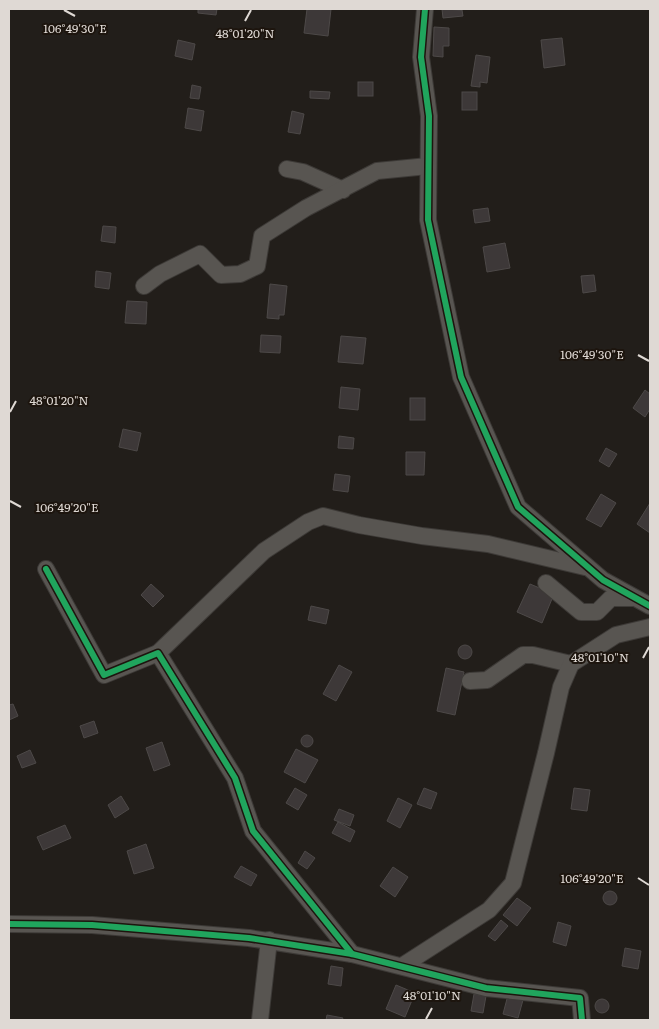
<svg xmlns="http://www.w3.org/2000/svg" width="659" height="1029" viewBox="0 0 659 1029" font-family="Literata,serif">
<rect width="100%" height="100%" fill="#221e1a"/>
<g fill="#3d3838" stroke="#4d4948">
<polygon points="198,9 217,9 216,15 198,13"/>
<polygon points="307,9 331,9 328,36 304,33"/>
<polygon points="442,9 462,10 463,16 443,18"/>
<polygon points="434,27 449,28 449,46 443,46 443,57 433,56"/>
<polygon points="562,38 565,65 544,68 541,40"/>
<polygon points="178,40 195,44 192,60 175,56"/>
<polygon points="476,55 490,57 487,83 480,82 480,87 471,86"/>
<rect x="358" y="82" width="15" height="14"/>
<polygon points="192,85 201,87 199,99 190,98"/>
<polygon points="310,91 330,92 329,99 310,98"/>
<rect x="462" y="92" width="15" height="18"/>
<polygon points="188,108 204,111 201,131 185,128"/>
<polygon points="292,111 304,114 300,134 288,132"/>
<polygon points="488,208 490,221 475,223 473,210"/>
<polygon points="103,226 116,227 115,243 101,241"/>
<polygon points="505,243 510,268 487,272 483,247"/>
<polygon points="96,271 111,273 109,289 95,287"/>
<polygon points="594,275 596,291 583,293 581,276"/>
<polygon points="270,284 287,286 284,315 279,315 279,319 267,318"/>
<polygon points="127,301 147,302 146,324 125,323"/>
<polygon points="261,335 281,336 280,353 260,352"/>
<polygon points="341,336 366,338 363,364 338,362"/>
<polygon points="341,387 360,389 358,410 339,408"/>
<polygon points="645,390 650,394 650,409 645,417 633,408"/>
<rect x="410" y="398" width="15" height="22"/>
<polygon points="123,429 141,433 137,451 119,447"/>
<polygon points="339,436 354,438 353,449 338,448"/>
<polygon points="606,448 617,454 609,467 599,461"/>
<polygon points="406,452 425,452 424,475 406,475"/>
<polygon points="335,474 350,476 348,492 333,490"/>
<polygon points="601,494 616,503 601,527 586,519"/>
<polygon points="650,503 650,533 637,524"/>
<polygon points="151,584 164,596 153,607 141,595"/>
<polygon points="530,584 554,594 542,623 517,612"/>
<polygon points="311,606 329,610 326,624 308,620"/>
<circle cx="465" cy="652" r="7"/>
<polygon points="339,665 352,672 336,701 323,694"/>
<polygon points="446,668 464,672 455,715 437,711"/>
<polygon points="13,704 18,716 9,720 9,705"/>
<polygon points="94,721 98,733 84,738 80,726"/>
<circle cx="307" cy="741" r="6"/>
<polygon points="162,742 170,765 154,771 146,748"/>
<polygon points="296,749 318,760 305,783 284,772"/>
<polygon points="30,750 36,763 22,768 17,756"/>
<polygon points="295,788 307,795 298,810 286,803"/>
<polygon points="424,788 437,793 431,809 417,804"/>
<polygon points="574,788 590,790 587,811 571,809"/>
<polygon points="121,796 129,809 115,818 108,805"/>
<polygon points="398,798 412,805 400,828 387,821"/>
<polygon points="339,809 354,815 350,826 334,820"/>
<polygon points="338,822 355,831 350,842 332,833"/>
<polygon points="65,825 71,838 43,850 37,837"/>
<polygon points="146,844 154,868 134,874 127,851"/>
<polygon points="305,851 315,858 307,869 298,863"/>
<polygon points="241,866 257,875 251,886 234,877"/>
<polygon points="393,867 408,877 395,897 380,886"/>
<circle cx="610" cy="898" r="7"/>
<polygon points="517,898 531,908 517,926 503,915"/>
<polygon points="501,920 508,926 495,941 488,936"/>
<polygon points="558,922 571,926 566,946 553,942"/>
<polygon points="625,948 641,951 638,969 622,966"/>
<polygon points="331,966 343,968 341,986 328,984"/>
<polygon points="396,985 415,993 405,1017 386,1009"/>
<polygon points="474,994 486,996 483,1013 471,1011"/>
<polygon points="508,995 523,1000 518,1018 503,1014"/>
<circle cx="602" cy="1006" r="7"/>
<polygon points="327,1015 343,1018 342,1020 326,1020"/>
</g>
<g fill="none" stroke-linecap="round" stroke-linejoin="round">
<g stroke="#3d3a37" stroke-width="18">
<g id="minor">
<polyline points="425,9 421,57 429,116 428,220 461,377 518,507 603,580 650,606"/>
<polyline points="287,169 303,172 343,190"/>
<polyline points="144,286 160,274 200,254 221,275 240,274 257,266 262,236 306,208 377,171 428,166"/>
<polyline points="46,569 104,675 158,653 235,778 253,831 352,954"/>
<polyline points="546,583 581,612 597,612 611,598 633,598"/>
<polyline points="158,653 264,551 308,522 323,516 359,525 422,536 488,544 585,567"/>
<polyline points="470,681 487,680 523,655 533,655 571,664"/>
<polyline points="9,924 92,925 249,938 352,954 486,988 580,998 582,1020"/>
<polyline points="402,966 489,910 513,883 546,753 561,687 571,664 616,635 650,627"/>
<polyline points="260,1020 269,940"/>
</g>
</g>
<use href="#minor" stroke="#585551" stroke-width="16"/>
<g stroke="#1d150e" stroke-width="9">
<g id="cycleway">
<polyline points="425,9 421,57 429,116 428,220 461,377 518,507 603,580 650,606"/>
<polyline points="46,569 104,675 158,653 235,778 253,831 352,954"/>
<polyline points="9,924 92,925 249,938 352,954 486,988 580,998 582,1020"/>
</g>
</g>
<use href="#cycleway" stroke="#20a55d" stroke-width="6"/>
</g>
<path fill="none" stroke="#dfd9d4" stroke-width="2" d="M64 10 75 16M245 21 251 10M638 355 649 361M10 412 16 401M10 501 21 507M643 658 649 647M638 878 649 885M426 1019 432 1008"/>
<g font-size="12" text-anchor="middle" fill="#dfd9d4" stroke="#1d150e" stroke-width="4" stroke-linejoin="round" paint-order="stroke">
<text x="75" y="33">106°49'30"E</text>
<text x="245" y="38">48°01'20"N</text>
<text x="592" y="359">106°49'30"E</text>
<text x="59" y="405">48°01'20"N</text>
<text x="67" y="512">106°49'20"E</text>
<text x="600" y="662">48°01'10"N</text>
<text x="592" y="883">106°49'20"E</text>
<text x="432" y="1000">48°01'10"N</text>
</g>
<rect width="659" height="1029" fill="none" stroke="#dfd9d4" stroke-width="20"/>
</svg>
